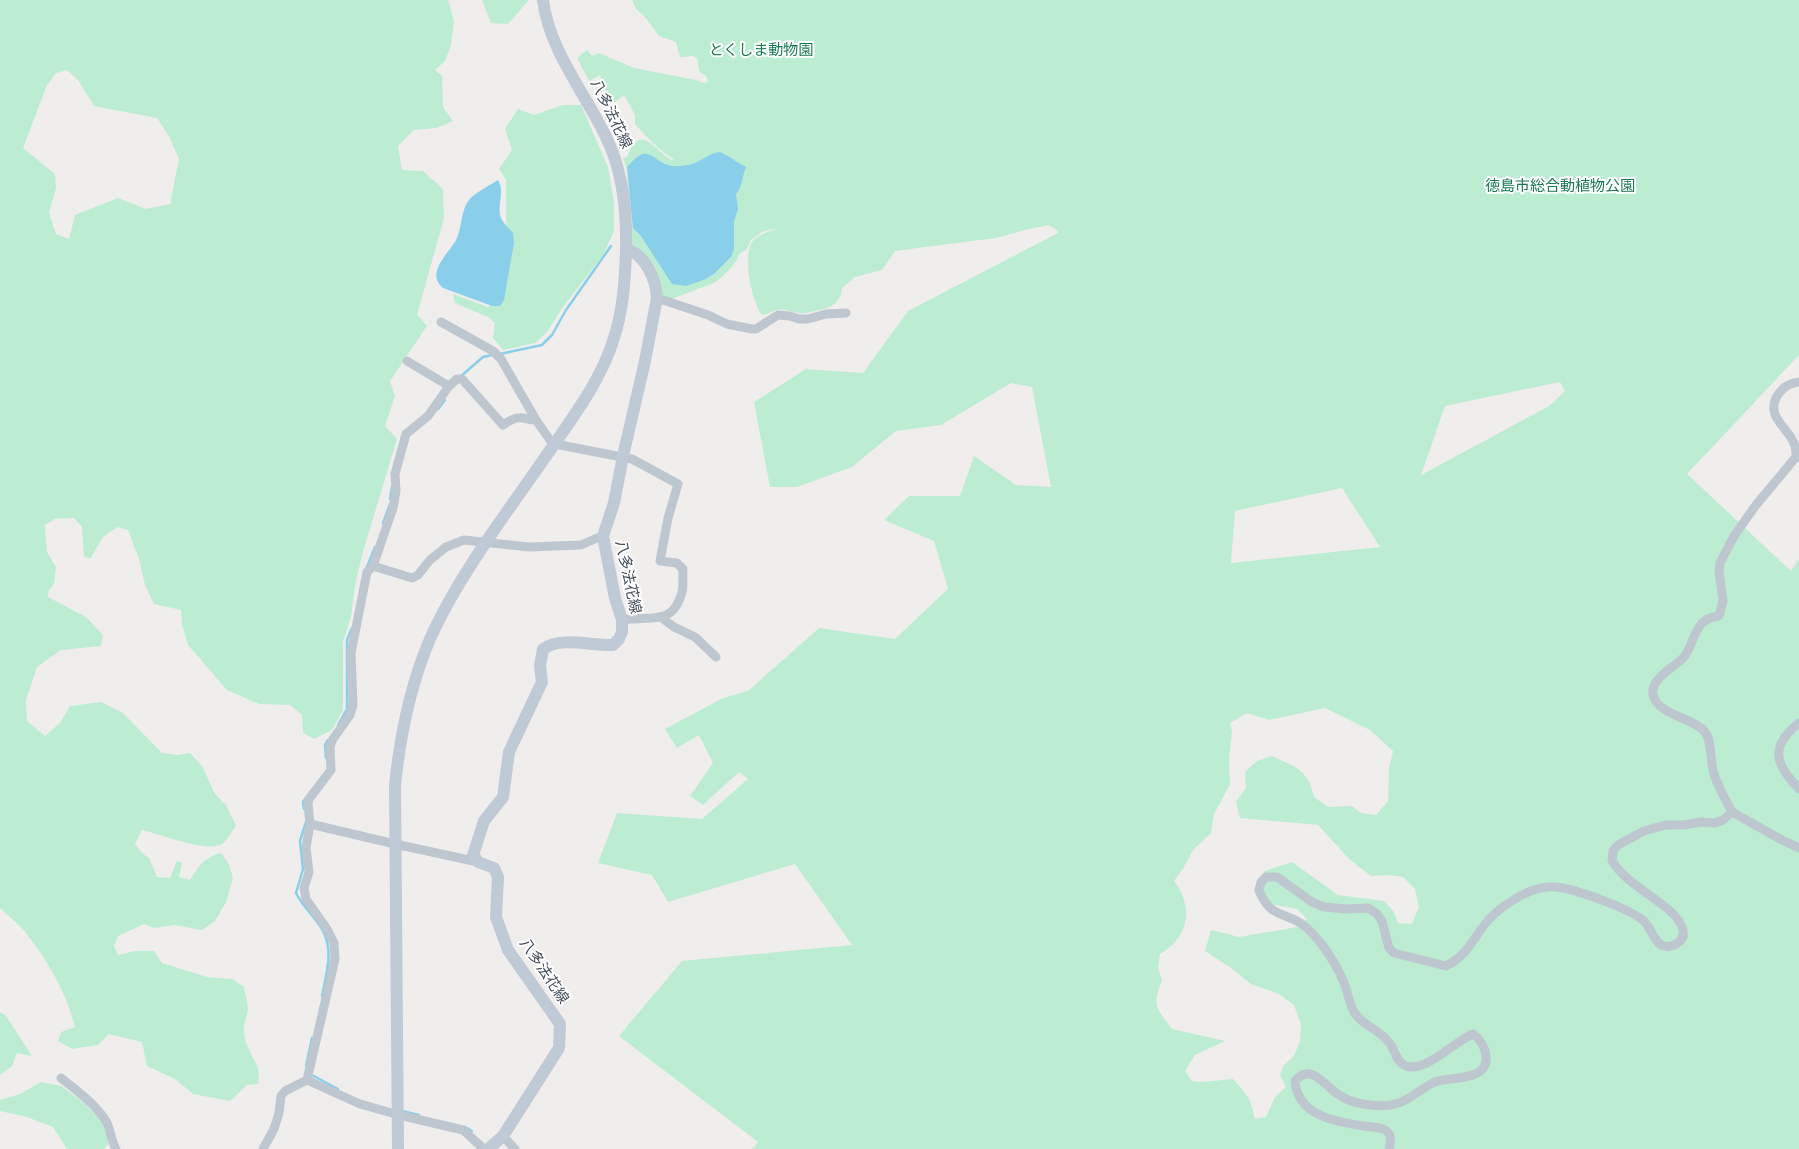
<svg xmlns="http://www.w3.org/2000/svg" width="1799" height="1149" viewBox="0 0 1799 1149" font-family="'Source Sans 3','Noto Sans JP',sans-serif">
<rect width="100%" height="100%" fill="#f0eded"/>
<g fill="#bcedd2" fill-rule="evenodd">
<path d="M0 0H448L454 21 451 45 445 61 435 70 442 76 443 107 453 121 437 128 414 130 398 146 402 170 423 171 443 189 444 218 417 315 427 326 390 381 395 396 385 426 397 439 362 555 355 586 351 617 343 642V710L332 730 314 739 303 733 302 715 290 705 259 704 227 690 188 645 182 625 181 610 154 604 145 585 139 559 128 530 117 527 103 537 90 559 84 556 82 527 74 518 55 519 45 525 47 552 56 567 54 584 49 590 48 597 86 617 103 635 101 646 61 650 37 667 26 700 27 721 45 736 60 723 70 706 101 702 123 713 162 753 177 755 190 753 202 766 215 794 226 805 236 826C232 831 227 841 222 844 205 853 161 834 142 830L135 844 142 853 149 858 157 877 170 878 177 861 182 863 179 877 190 880C198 867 205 856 221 853L229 864 233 878 226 902 215 921 202 930 174 925 154 928 144 924 118 936 114 946 118 955 135 951H154L162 963 207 977 232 979 244 987C245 994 248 1002 248 1010 247 1017 243 1025 244 1033 246 1055 263 1062 258 1084L247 1085 230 1101 193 1094 175 1079 147 1066 142 1042 109 1034 98 1045 72 1049 58 1041 61 1032 75 1027C67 994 47 959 25 932 18 923 8 916 0 908ZM67 70 78 80 94 106 157 118 169 136 179 159 170 204 146 209 118 198 75 215 69 239 56 234 49 213 56 188 55 174 23 148 47 85 56 73Z"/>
<polygon points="482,0 529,0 508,24 491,23"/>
<path d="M632 0H1799V355L1687 474 1791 571 1799 559V1149H752L758 1142 619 1036 682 961 852 945 795 864 668 902 652 875 598 863 617 813 702 819 748 779 739 772 703 805 690 796 713 763 699 735 677 748 665 729 723 698 748 691 819 628 895 639 948 589 934 541 884 520 909 496H960L974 456 1016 485 1051 487 1032 387 1011 383 941 425 896 431 852 467 797 487H770L754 402 806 369 863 373 908 311 1058 233V231L1049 225 1029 229 996 238 895 251 882 270 855 277 842 288C840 305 830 308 815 311 810 312 804 314 799 313 792 312 784 308 776 310 771 311 768 315 762 315 752 302 742 256 752 242 756 236 766 232 773 230L772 229 762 232 751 240 747 249 739 254 737 260 728 271 716 282 672 299 661 297 631 244 628 191 627 170 623 158 627 157C641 120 655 152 672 160L674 159C661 153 645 135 635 124V115L624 95 615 102 606 104 607 94 600 75 589 81 577 58 587 50 592 56 599 53 634 68 696 80 704 83 708 82 706 76 699 71 697 58 693 56 680 57 676 42 659 36 645 17 636 9ZM1560 382 1565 391 1549 406 1421 475 1445 406ZM1342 488 1380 547 1231 563 1235 511ZM1325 708 1370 730 1393 751 1389 769 1388 801 1376 815 1361 813 1352 806 1328 807 1314 797C1308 769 1295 767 1272 756L1257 761 1245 772 1246 788 1236 802 1240 818 1318 825 1349 859 1371 876 1390 875 1403 877 1415 889 1419 907 1412 924 1398 923 1394 912 1384 901 1338 895 1292 862 1265 871 1258 883 1270 904 1297 909 1307 919 1297 927 1239 937 1211 930 1205 951 1231 968 1251 984 1279 994 1294 1005 1301 1025 1300 1041 1294 1056 1283 1066 1280 1075 1286 1087 1275 1097 1266 1117 1255 1119C1251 1099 1247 1094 1233 1079L1201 1082 1192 1081 1185 1071 1195 1055 1225 1041 1172 1029C1156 1007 1152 1007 1162 980L1158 968 1160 954C1189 938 1194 907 1174 881L1184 867 1193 850 1211 833 1214 814 1230 784 1229 761 1232 732 1230 723 1247 713 1269 720Z"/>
<polygon points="563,105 581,105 608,167 614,202 614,231 603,255 563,307 547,332 535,343 503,350 493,338 495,323 488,317 455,303 453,294 488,307 499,297 510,243 506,222 506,180 499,169 512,150 505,129 518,109 534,115"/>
<polygon points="0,1012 6,1016 32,1056 17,1053 12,1066 0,1075"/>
<polygon points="41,1082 61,1086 82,1101 102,1121 109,1143 104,1149 67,1149 53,1127 27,1117 0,1111 0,1100 20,1094"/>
</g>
<g fill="#8acfea">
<path d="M720 152C730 156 737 163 746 167 742 176 743 186 736 194L738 209 734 221V249L731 257 715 273 706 279 686 286 672 284 641 236 633 228 627 167C631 163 637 155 643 154 652 152 659 163 668 165 674 167 681 166 687 165 699 164 708 153 720 152Z"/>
<path d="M498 180C506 192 495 208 502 220 505 225 510 229 513 233L514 243 504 300 500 306H492L443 288C424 272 451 252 457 238 462 226 461 210 469 200 476 192 489 186 498 180Z"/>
</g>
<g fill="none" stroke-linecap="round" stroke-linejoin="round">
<g stroke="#8acfea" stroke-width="2.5">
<polyline points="500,354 542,345 552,335 566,310 611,246"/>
<polyline points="460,377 483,357 492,355"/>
<polyline points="438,409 445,400"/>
<polyline points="390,499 392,487"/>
<polyline points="383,523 390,504"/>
<polyline points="367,567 375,547"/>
<polyline points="338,725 347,709 347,640 352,628"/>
<polyline points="326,758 325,745 328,740"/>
<polyline points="304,809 303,802 305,799"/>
<path d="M306 822 300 841 303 869 296 893C303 907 316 918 323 931 334 952 326 974 322 996"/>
<polyline points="306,1066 312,1038"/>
<polyline points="310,1074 338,1089"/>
<polyline points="402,1111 419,1115"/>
<polyline points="465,1127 472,1131"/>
</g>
<g stroke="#bec7cf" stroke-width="9">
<polyline points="657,298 708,315 727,324 752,329 756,329 778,315 790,316 799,319 808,319 826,314 846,313"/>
<polyline points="441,322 493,351 501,359 536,420"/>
<polyline points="407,361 449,386"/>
<path d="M373 566 393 508 396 491 395 474 406 434 428 416 449 386 457 379H462L503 425C509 421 515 417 523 418 528 419 530 420 536 420L550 440 555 444 632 459 678 484 668 518 660 561 677 563 683 569C682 577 684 586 682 592 673 627 650 615 622 620"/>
<polyline points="662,618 674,627 695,637 716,657"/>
<path d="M1799 723C1769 747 1775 764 1799 789"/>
<path d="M1732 812C1725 798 1716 784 1713 770 1710 759 1712 741 1705 732 1694 717 1657 716 1653 694 1650 679 1675 667 1684 657 1692 647 1693 633 1702 623 1707 618 1713 617 1719 616L1723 601 1719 572 1720 563 1734 536 1756 505 1796 457C1799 430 1763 422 1777 396 1783 387 1788 384 1799 382"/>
<polyline points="478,862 395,844 310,824 308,803 309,799 331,770 330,746 333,739 350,715 353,705 351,653 367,572 373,566 412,578 418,575 430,560 446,547 464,540 529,547 581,545 597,538 603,536"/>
<path d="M61 1078C77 1091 97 1105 107 1123 111 1131 111 1141 116 1149"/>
<polyline points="307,1080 335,959 334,943 327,929 306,899 304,888 309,872 306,848 310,824"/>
<polyline points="503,1136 515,1149"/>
<polyline points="263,1149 274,1129 279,1113 281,1096 285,1091 307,1080 360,1104 399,1115 463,1130 484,1149"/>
<path d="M1389 1149C1391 1142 1392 1132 1383 1129 1378 1127 1370 1127 1364 1126 1335 1122 1297 1115 1295 1081 1311 1062 1325 1086 1339 1095 1352 1104 1375 1107 1391 1105 1409 1102 1419 1089 1435 1082 1450 1076 1489 1082 1486 1056 1485 1046 1481 1040 1473 1034 1455 1041 1425 1073 1406 1066 1397 1063 1395 1052 1391 1045 1382 1030 1362 1026 1354 1012 1349 1003 1348 992 1344 983 1339 970 1331 957 1323 946 1317 938 1310 930 1302 924 1282 911 1270 918 1259 890L1261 882 1266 877H1277L1312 902 1324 907 1347 909 1368 908 1377 914 1382 921 1389 948 1394 953 1446 966C1465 956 1470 945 1482 928 1495 909 1531 884 1556 887 1576 889 1628 908 1644 921 1653 929 1656 955 1676 944 1692 935 1678 918 1669 910 1654 897 1619 877 1612 860L1613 851 1618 845 1644 831 1665 825H1684L1701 822 1715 823 1723 820 1732 812 1782 840 1799 848"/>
</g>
<g stroke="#c0c9d6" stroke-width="12">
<path d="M398 1149 395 786C400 735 410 686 430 639 460 572 512 506 553 446 576 413 601 379 613 341 623 312 625 281 626 251 627 213 623 171 606 137 585 93 549 50 543 0"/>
<path d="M488 1149 503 1136 559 1048 560 1024 508 950 496 917 498 877 494 868 478 862 473 855 484 821 503 797 509 752 542 682 540 666 543 649C562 636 591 646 613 645L619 639 622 632V620L615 598 603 536 614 503 623 456 645 361 657 298C656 279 645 254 626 249"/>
</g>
</g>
<g text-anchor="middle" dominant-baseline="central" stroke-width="4" stroke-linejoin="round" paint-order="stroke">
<g font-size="15" fill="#187a50" stroke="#fff">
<text x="761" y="50">とくしま動物園</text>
<text x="1560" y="186">徳島市総合動植物公園</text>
</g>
<g font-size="15" fill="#464f5a" stroke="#fff">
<text transform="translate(611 114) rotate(64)">八多法花線</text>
<text transform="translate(628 577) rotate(78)">八多法花線</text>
<text transform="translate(544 971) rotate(56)">八多法花線</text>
</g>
</g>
</svg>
